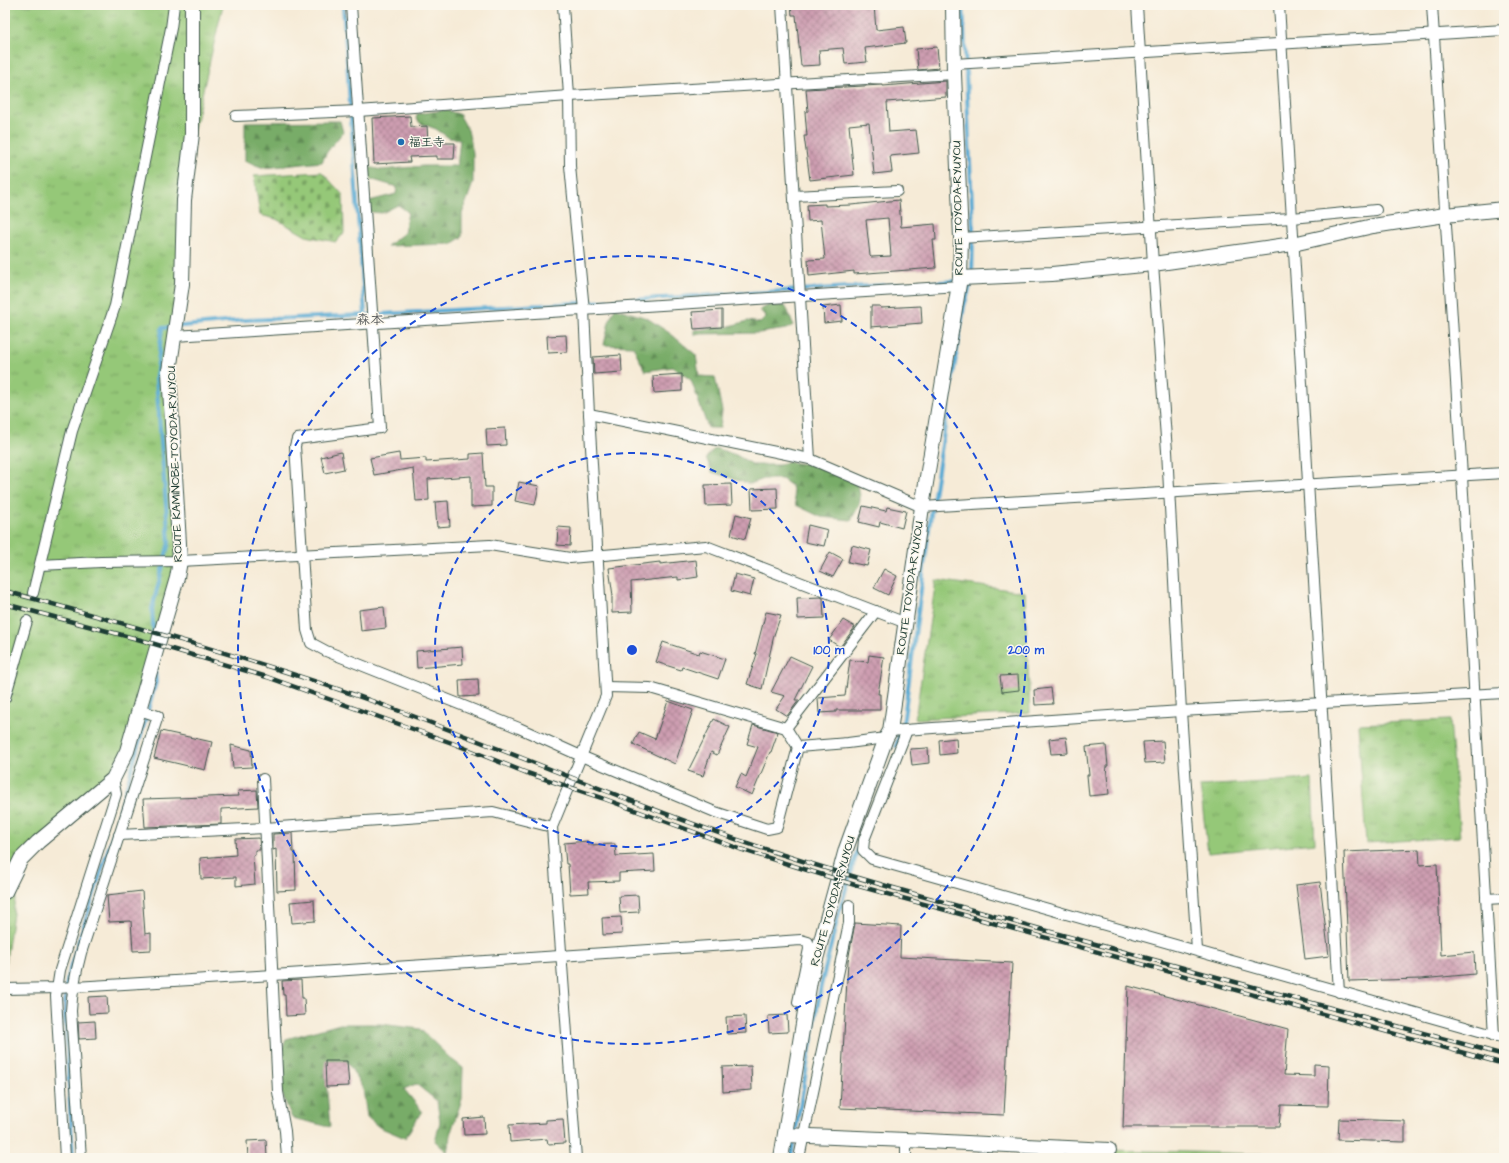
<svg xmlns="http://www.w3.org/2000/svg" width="1509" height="1163" viewBox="0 0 1509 1163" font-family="'Architects Daughter','Klee One',sans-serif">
<defs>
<pattern id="grass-tufts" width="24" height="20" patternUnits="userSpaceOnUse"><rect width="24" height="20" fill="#95c878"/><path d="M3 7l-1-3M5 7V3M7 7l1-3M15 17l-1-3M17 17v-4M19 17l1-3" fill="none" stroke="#79a463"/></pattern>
<pattern id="forest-firs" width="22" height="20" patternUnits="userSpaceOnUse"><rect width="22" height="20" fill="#78ac68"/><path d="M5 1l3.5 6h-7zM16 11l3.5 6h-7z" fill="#628d56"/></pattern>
<pattern id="cemetery-stones" width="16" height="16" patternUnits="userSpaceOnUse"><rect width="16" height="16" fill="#95c878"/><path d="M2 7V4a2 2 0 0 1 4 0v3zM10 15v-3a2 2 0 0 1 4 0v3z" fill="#79a463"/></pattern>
<pattern id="building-cross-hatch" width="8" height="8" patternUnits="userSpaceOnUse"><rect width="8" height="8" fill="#ce9eb1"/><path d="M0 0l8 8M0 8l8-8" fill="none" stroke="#a78291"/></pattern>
</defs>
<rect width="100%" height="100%" fill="#fbf7ec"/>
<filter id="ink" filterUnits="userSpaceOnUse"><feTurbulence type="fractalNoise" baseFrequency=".025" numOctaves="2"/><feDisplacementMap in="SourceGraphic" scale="8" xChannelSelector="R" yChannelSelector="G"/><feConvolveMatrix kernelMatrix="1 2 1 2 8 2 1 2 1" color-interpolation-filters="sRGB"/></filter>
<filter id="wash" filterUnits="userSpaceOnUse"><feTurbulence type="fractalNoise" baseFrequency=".012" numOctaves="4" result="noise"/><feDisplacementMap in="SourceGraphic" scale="16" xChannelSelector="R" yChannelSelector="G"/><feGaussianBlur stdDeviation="0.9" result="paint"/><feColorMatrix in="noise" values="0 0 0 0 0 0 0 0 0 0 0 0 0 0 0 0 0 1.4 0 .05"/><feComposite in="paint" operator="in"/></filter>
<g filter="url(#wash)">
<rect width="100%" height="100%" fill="#f6ebd7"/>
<g fill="url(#grass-tufts)" stroke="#5a8256">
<polygon points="5,5 223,5 190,146 170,384 177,524 173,593 137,717 108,785 21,859 5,968"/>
<polygon points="936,580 1025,592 1030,713 915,719"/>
<polygon points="1450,720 1460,837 1366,843 1358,724"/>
<polygon points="1312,779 1315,843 1208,853 1200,786"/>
<polygon points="1109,1150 1420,1158 1109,1158"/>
</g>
<g fill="url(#forest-firs)" stroke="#4c744e">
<polygon points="445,110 459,114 468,130 473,153 473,183 462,214 462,237 451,244 387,246 404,233 408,212 398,205 382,213 370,212 369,201 396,194 397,187 370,179 368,167 382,170 423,166 457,166 460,139 449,138 436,129 420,123 416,119 417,114"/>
<polygon points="340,121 343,132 327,152 322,162 264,168 245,161 245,122"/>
<polygon points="769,305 785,306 788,311 793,325 787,329 759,333 694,334 694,330 726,327 748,321 760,323 766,317 760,310"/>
<polygon points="615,308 647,318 671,334 696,355 699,376 715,377 722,411 720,428 708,428 691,380 673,367 645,371 633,346 604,345 609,322"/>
<path d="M715 448 736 455 754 465H779L788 462 806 464 838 471 854 478C863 499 862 501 851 520L821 517 796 505 792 486 782 479H764L750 484 712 472 706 458Z"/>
<polygon points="340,1024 381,1024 420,1029 450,1058 463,1068 462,1099 451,1132 447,1152 435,1141 440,1122 437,1101 416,1084 404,1089 422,1111 405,1138 379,1127 367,1117 363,1089 347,1061 331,1061 325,1069 330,1127 292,1118 280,1089 277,1066 286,1039"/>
</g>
<polygon fill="url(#cemetery-stones)" stroke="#5a8256" points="322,172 343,195 344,233 336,242 306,236 276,219 260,215 254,176"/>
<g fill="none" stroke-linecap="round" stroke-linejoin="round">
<g stroke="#58aad3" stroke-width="4">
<polyline points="343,5 365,315"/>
<polyline points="154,640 152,609 169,542 156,379 162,328 246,320 365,315 958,281"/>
<polyline points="896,746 904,718 931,514 964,306 972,280 973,228 963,5"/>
<polyline points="73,1158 65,1015 65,993 69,972 115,828 156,682 155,671"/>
<polyline points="791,1158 821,986 839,912 860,842"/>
</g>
</g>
<g id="blocks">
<g fill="url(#building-cross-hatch)" fill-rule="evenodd">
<polygon points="791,5 874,5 876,30 904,27 906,43 865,48 867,62 845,64 843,48 819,50 820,65 801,66 796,15 792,15"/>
<polygon points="937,47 939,68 918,70 916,49"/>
<polygon points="946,81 946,97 887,102 889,132 916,130 919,153 890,156 892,172 874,174 869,123 849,125 854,175 810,180 804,136 807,136 805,112 808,111 806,89 883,85 883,86"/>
<polygon points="410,116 411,127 427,126 428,143 455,143 454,159 437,159 437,156 409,157 410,162 374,164 372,118"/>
<path d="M899 200 901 227 935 224 936 240H933L936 268 854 274V271L809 276 808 260 825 259 821 220 808 221 807 205 825 204V206L851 205ZM888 218 891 256 871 257 870 256 866 220Z"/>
<polygon points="841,305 842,321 824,323 823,307"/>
<polygon points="871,306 880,306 881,308 921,306 922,323 871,327"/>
<polygon points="722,310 722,327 694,329 692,312"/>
<polygon points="566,335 567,352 548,353 547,336"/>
<polygon points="621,355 622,372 594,374 593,357"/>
<polygon points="682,374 682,391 654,393 653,376"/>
<polygon points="505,428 506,445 487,446 486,429"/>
<polygon points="341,452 344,469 325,473 321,457"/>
<polygon points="399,453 400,460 426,458 426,462 470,459 470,454 483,453 485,487 492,487 492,506 471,507 471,476 428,479 429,500 416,501 413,468 374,475 370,458"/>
<polygon points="519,482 539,486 535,505 515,501"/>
<polygon points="731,484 732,505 706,506 705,485"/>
<polygon points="777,488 778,509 752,510 751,489"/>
<polygon points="448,501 450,526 437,527 435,502"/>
<polygon points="863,506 886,511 887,507 906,511 902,528 880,522 879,527 859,522"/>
<polygon points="736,514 751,518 745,539 731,535"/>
<polygon points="808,525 828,530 824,546 805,542"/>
<polygon points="558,527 571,528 570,546 557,545"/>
<polygon points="852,545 871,550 867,566 848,562"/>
<polygon points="830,552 843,559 833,577 820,571"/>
<polygon points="696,560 698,577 678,580 678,577 631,582 632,612 612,613 612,596 613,596 609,568 660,562 660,564"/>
<polygon points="884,569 897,576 888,595 874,588"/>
<polygon points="735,574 754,579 750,596 731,591"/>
<polygon points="821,597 823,598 824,618 798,619 797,598"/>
<polygon points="384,607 386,628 361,631 359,610"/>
<polygon points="766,612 781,615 774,635 762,689 747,684 757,654 755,654"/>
<polygon points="843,620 855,627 840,647 829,640"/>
<polygon points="663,642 699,654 700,651 725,659 718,679 682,667 681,670 656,662"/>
<polygon points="462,647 463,664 417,668 416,651"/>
<polygon points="869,655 884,657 878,694 880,694 880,710 836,710 836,712 819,713 818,698 845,696 850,660 868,662"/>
<polygon points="790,656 812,666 795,700 799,700 787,716 776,709 785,696 771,692"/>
<polygon points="1018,675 1019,690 1002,692 1000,676"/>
<polygon points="478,679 479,696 460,697 459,680"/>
<polygon points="1051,688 1053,704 1035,705 1034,690"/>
<polygon points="668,701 693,710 675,764 633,744 639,732 655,739"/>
<polygon points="714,719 730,727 717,755 711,752 703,776 688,771"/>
<polygon points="753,725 778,732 771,752 770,752 752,795 735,787 741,774 746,777 758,747 747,744"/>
<polygon points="161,731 212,742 205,770 154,758"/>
<polygon points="1066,737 1068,753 1051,754 1049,739"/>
<polygon points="956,738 957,753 940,755 939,740"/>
<polygon points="1163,741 1165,762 1145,763 1143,742"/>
<polygon points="231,745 251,750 252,767 233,768"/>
<polygon points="1106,745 1108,766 1106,766 1109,794 1089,796 1087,775 1089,775 1086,747"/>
<polygon points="928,748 929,763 912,765 910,749"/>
<polygon points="257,790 258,807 221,809 221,824 145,827 143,799 239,796 238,791"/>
<polygon points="292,833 293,852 295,852 296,890 277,891 276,849 273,850 273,834"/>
<polygon points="259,838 260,850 255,850 255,855 253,855 255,884 236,886 236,877 201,879 200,858 236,855 235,839"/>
<polygon points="588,841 588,845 615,844 616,856 654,854 655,871 619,873 619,881 588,882 589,893 570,894 568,864 566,864 564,843"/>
<polygon points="1419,849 1420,865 1437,864 1441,955 1474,952 1475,974 1421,979 1349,981 1344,852"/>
<polygon points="1320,882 1329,956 1305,959 1296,885"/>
<polygon points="142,891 145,934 151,933 151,950 133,951 131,921 109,922 107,895"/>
<polygon points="638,895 639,912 620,913 619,896"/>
<polygon points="314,900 315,921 292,923 290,902"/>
<polygon points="621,917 622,934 603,935 602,918"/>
<polygon points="855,923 901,926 900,957 1012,963 1004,1115 840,1108 848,961"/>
<polygon points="301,980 302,998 304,998 305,1015 286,1016 285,995 283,995 282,981"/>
<polygon points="1128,986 1288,1029 1284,1075 1314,1076 1314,1064 1329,1065 1328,1106 1281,1105 1279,1127 1123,1127"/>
<polygon points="107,996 108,1013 89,1014 88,997"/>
<polygon points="787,1015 788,1032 769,1033 768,1016"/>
<polygon points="745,1016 746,1033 727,1034 726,1017"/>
<polygon points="95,1021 96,1038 79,1039 78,1022"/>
<polygon points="325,1061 347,1061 349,1086 326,1087"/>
<polygon points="751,1066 752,1090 723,1092 722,1067"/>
<polygon points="484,1117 485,1134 464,1135 463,1119"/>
<polygon points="563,1119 565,1143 548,1144 547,1139 510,1142 509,1125 546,1123 546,1120"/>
<polygon points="1339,1119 1405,1121 1405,1142 1338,1140"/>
<polygon points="266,1140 267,1157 248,1158 247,1141"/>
</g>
</g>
</g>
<g filter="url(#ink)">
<use href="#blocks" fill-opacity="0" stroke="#3f574c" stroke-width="1"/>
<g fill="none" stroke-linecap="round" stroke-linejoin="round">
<g stroke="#3f574c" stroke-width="12">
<g id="street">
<polyline points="351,5 380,428 297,439 295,446 307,630 311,643 326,651 519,728 581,756 715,812 767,829 777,827 798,747 848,743 886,738"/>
<polyline points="563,5 569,96 570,166 584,310 589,414 606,696 552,827 576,1158"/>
<polyline points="782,5 810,459"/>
<polyline points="1137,5 1153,264 1167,451 1181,711 1197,950"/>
<polyline points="1279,5 1339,992"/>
<polyline points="1432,5 1462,476 1494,1036"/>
<polyline points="954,64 1504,30"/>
<polyline points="236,116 358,111 569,96 954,74"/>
<polyline points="794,196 897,191"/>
<polyline points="961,238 1292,218 1376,210"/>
<polyline points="175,336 959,286"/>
<polyline points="589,414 810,459 922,507 1504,473"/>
<polyline points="40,565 101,562 180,561 490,545 570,558 706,546 906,623"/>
<polyline points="33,593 72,431 115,306 171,28 174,5"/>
<polyline points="606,687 650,688 786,728 798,747"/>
<polyline points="5,698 27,621"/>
<polyline points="786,728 876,611"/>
<polyline points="907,730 864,840 863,850 872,859 1504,1038"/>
<polyline points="890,731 1181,711 1504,693"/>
<polyline points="263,779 278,1092 285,1131 287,1158"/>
<polyline points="119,835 265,828 493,812 552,827"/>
<polyline points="1486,899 1504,898"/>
<polyline points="5,989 58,988 273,975 801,940 808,942 809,949 798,1002 806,1005"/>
<polyline points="65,1158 56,996 60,970 116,794 113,779"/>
<path d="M81 1158 71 1011C72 991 76 972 81 953L158 716 139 710"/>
<polyline points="799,1158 849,923 849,905"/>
<polyline points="906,1158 906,1140"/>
</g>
</g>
<g stroke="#3f574c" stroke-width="16">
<g id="secondary">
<polyline points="960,278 1052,274 1153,264 1293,244 1373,226 1445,215 1504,209"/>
<polyline points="5,892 21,859 38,842 113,779 127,751 177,578 180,561 169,371 182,284 184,200 192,134 192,5"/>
<polyline points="785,1135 906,1140 1109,1150"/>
<polyline points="781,1158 810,981 846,849 886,738 890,731 922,507 960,278 961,238 954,74 953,5"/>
</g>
</g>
<use href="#street" stroke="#fff" stroke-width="10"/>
<use href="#secondary" stroke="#fff" stroke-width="14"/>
<g stroke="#1f3d34" stroke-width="4.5">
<g id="rail">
<path d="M5 591C132 626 259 660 383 705 504 749 622 800 744 842 841 875 941 901 1040 929 1194 971 1349 1013 1504 1055"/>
<polyline points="5,604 141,640 267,677 452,743 527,773 602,798 740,849 855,885 1504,1064"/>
</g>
</g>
<use href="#rail" stroke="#fbf7ec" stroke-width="3" stroke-dasharray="9" stroke-linecap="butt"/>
</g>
</g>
<g fill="none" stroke="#1d4ed8" stroke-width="2" stroke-dasharray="7 5">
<circle cx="632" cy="650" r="197"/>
<circle cx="632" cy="650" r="394"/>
</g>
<circle fill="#1f6fb2" stroke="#fbf7ec" stroke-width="1.5" cx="401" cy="142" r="4"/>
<g text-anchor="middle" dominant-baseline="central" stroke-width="3" stroke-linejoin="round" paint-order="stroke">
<g font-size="12" font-weight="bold" fill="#1f3d34" stroke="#fbf7ec" text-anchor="start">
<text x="409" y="142">福王寺</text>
</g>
<g font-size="12" fill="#1f3d34" stroke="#fbf7ec">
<text transform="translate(958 208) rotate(-91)">ROUTE TOYODA-RYUYOU</text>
<text transform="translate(175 464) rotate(-92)">ROUTE KAMINOBE-TOYODA-RYUYOU</text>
<text transform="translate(910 588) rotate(-82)">ROUTE TOYODA-RYUYOU</text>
<text transform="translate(833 901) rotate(-74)">ROUTE TOYODA-RYUYOU</text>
</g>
<g font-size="14" font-weight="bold" fill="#5c5f60" stroke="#fbf7ec">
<text x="370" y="320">森本</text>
</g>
</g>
<circle cx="632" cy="650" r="6" fill="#1d4ed8" stroke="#fbf7ec" stroke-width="2"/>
<g font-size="12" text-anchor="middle" font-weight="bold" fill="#1d4ed8" stroke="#fbf7ec" stroke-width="3" stroke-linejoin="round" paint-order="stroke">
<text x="829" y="654">100 m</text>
<text x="1026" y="654">200 m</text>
</g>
<rect width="1509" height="1163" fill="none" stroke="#fbf7ec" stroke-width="20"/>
</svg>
